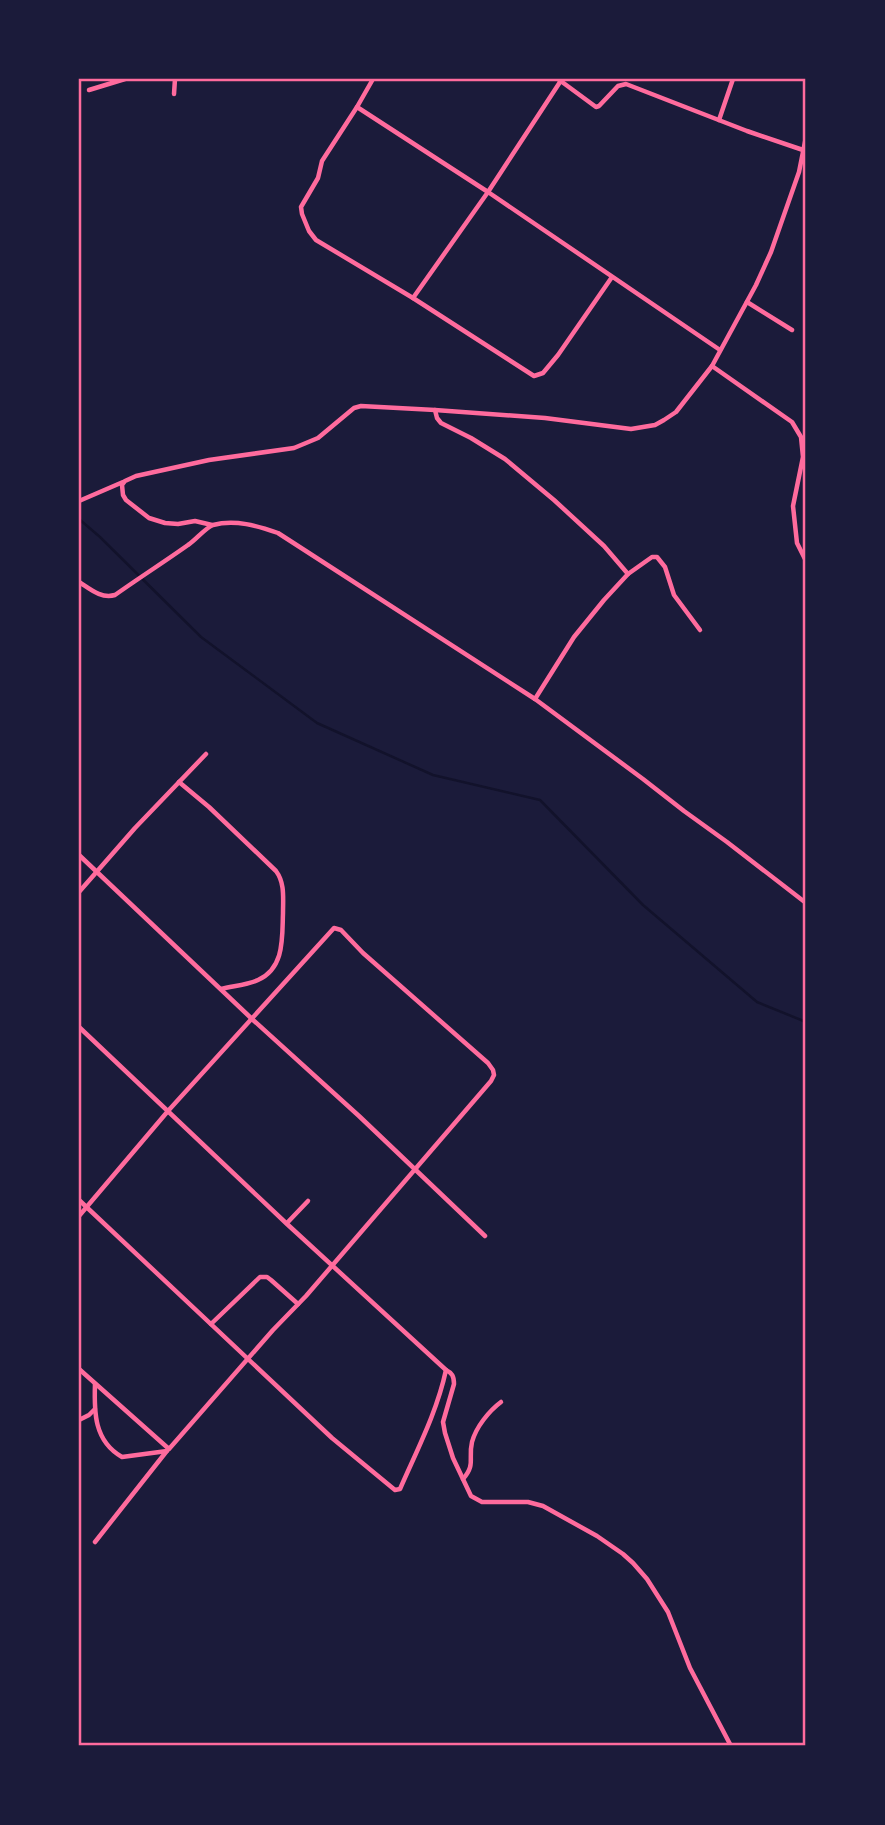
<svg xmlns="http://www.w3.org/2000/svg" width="885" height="1825" viewBox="0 0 885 1825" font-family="Poppins,sans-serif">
<rect width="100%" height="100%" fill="#1b1b3a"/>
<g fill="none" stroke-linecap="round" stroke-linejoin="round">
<polyline stroke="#12122b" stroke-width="2.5" points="79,519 100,537 201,637 317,723 433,775 540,800 643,905 757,1002 806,1022"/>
<g stroke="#ff6b9d" stroke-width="4.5">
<polyline points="373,79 357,107 488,192 720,350"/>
<polyline points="558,79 596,107 599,106 618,86 626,84 747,131 803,150"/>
<polyline points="89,90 125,79"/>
<polyline points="174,94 175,79"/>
<polyline points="357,107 322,161 318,178 301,207 302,214 309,231 316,240 413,298 534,376 543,373 558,355 612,277"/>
<polyline points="719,120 733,79"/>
<polyline points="413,298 488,192 562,79"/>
<polyline points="747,302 792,330"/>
<polyline points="712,366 792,422 801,437 803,457 793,506 797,543 806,561"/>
<polyline points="435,410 437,418 441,423 471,438 505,459 554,500 604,546 628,574 604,600 574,637 535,699"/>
<polyline points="79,501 123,482"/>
<polyline points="212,525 195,521 178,524 165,523 149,518 126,500 123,495 122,485 125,481 136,476 209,460 294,448 318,438 354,408 361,406 435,410 545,418 631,429 655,425 664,420 676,412 712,366 756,285 771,252 799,172 806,137"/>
<polyline points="628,574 652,557 657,557 665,567 674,595 700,630"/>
<path d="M79 582C90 589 101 599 115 595 139 578 164 562 188 545 196 540 205 528 213 525 235 519 258 526 278 533L535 699 643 779 684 811 727 842 806 903"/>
<path d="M179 782 209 807 276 871C285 883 283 898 283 913 282 937 285 968 258 980 247 985 232 986 221 989"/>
<polyline points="79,855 252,1019 359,1116 485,1236"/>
<polyline points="79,892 135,828 206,754"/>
<path d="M79 1027 287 1224 446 1370C452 1373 454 1376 454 1384L443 1422 445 1433 453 1458 471 1496 482 1502H528L543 1506 597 1536 623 1554 633 1563 647 1579 668 1612 690 1668 731 1746"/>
<path d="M79 1200 332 1438 395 1490 400 1489C417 1450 437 1412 446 1370"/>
<polyline points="79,1216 168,1111 334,928 341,930 363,953 488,1063 493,1070 494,1075 491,1081 306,1296 273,1330 169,1449 79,1369"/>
<polyline points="287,1223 308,1201"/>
<polyline points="211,1324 260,1277 267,1277 271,1280 298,1304"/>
<path d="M95 1384C94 1412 94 1441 122 1457L167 1451"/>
<polyline points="79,1420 89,1415 95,1409"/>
<path d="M463 1479C476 1464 468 1459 472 1442 476 1427 489 1411 501 1402"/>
<polyline points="95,1542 166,1452"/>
</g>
</g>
<rect width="885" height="1825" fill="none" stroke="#1b1b3a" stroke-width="161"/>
<rect x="80" y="80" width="724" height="1664" fill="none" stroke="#ff6b9d" stroke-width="2.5"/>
</svg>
